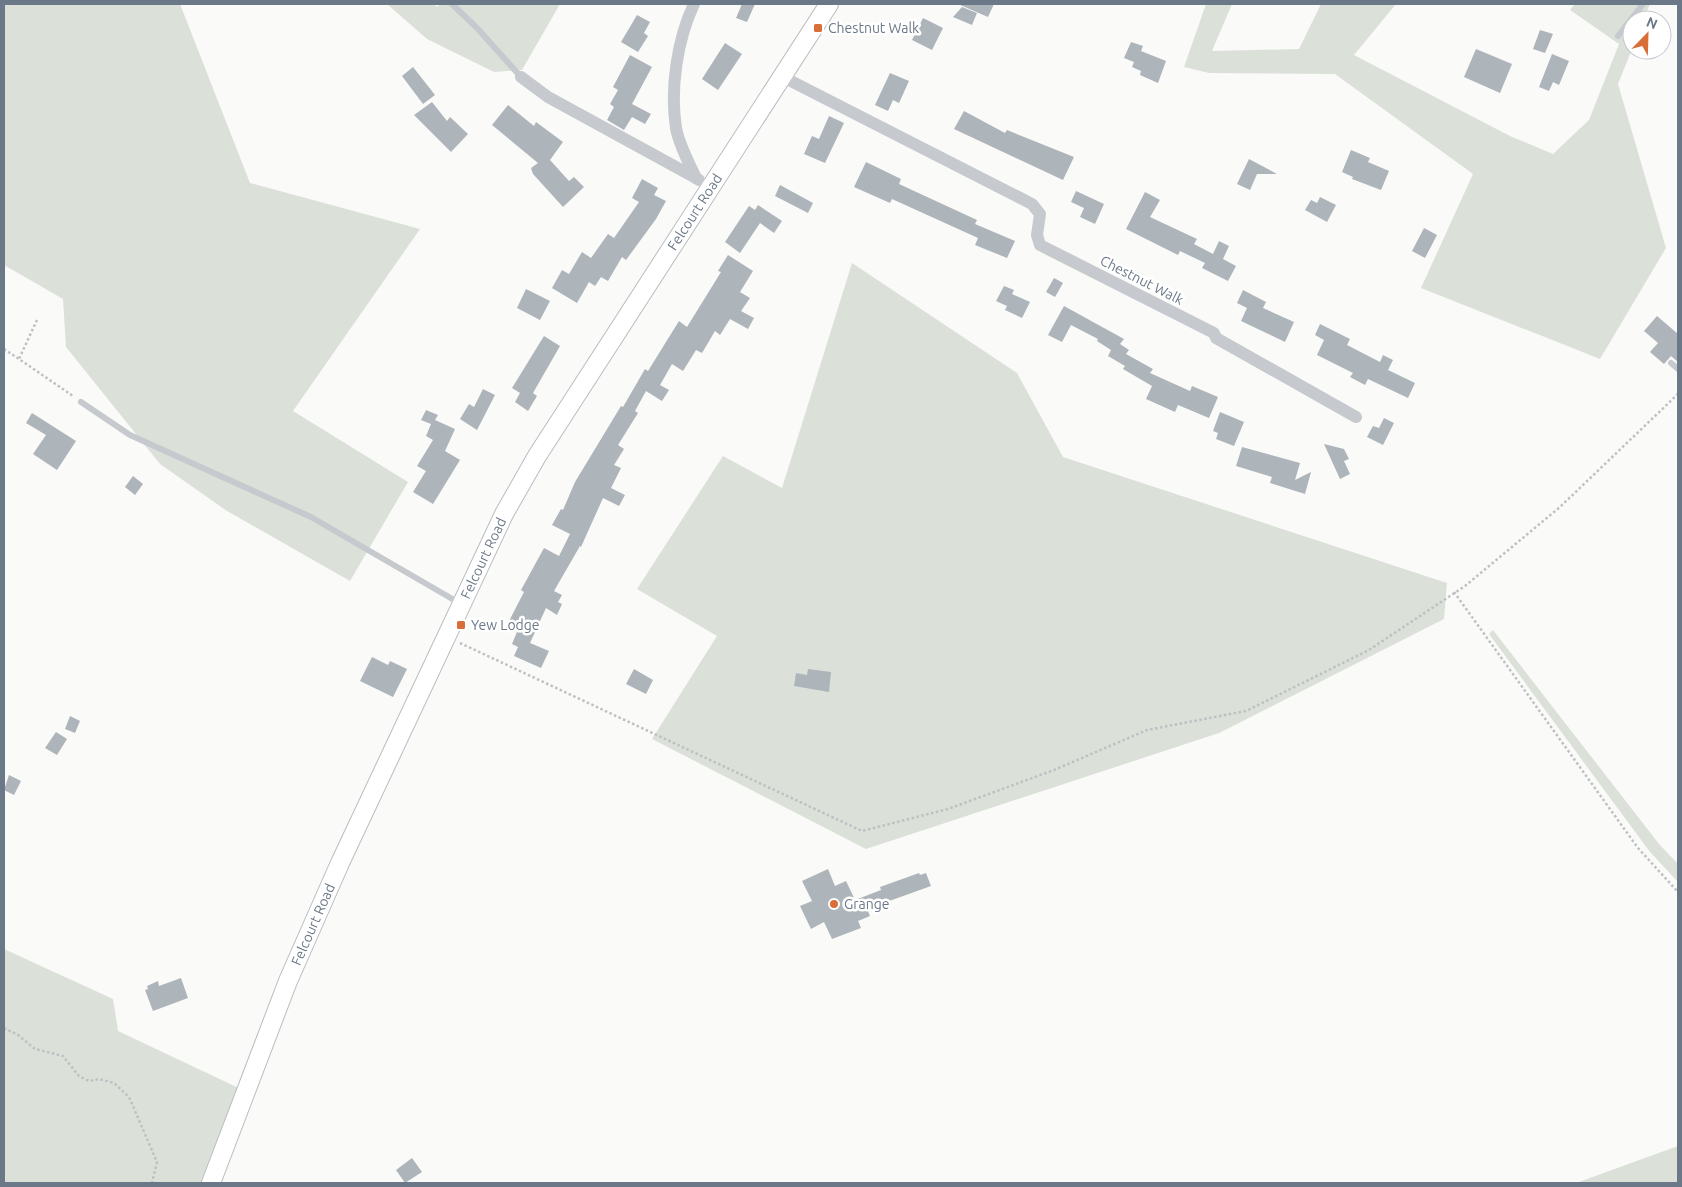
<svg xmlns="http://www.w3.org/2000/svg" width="1682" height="1187" viewBox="0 0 1682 1187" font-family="Ubuntu,sans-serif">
<rect width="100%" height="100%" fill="#fafaf8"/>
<g fill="#dbe1d9">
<polygon points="4,4 180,4 250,183 420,229 293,411 408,482 350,581 227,511 160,464 66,347 63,299 4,265"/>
<polygon points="387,4 434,4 437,7 440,4 560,4 522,70 494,72 427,39"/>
<polygon points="1206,4 1232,4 1212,51 1299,49 1321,4 1396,4 1354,55 1510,136 1553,154 1589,120 1619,44 1570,10 1575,4 1650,4 1643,20 1632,20 1632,49 1618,84 1666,248 1600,359 1421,288 1473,174 1335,74 1209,73 1184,67"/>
<polygon points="852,263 1017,373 1063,457 1447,583 1444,619 1219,733 866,849 652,739 717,636 637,589 723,456 782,488"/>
<polygon points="1493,630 1659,844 1678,864 1678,882 1650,852 1489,634"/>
<polygon points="4,949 113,999 118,1031 245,1091 211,1183 4,1183"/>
<polygon points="1678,1146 1678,1183 1576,1183"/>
</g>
<g fill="#adb4ba">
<polygon points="742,4 755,4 747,22 736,18"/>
<polygon points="958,4 994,4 988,17"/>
<polygon points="962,7 977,13 972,25 953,17"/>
<polygon points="637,15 650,22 644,33 648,36 638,52 621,42"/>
<polygon points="923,18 943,28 932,50 912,40"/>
<polygon points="1540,30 1553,34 1545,53 1533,49"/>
<polygon points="1131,42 1143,46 1141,51 1166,61 1158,83 1140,75 1141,71 1132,67 1134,62 1124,58"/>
<polygon points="725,43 742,54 718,90 702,79"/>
<polygon points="1476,49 1512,64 1500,93 1464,77"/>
<polygon points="1552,54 1569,61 1559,85 1553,82 1549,91 1539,87"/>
<polygon points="630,55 652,67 632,104 651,114 645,124 632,117 624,130 607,120 614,107 610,104 618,90 613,87"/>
<polygon points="413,67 435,95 423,104 402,76"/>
<polygon points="890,73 909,81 899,103 893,100 888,111 875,105"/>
<polygon points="432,102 447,121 450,117 468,134 451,152 414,115"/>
<polygon points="508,105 534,126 536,122 563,142 550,160 569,181 574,177 584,187 563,207 533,174 531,168 538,163 492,125"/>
<polygon points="964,111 1005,133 1007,130 1074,157 1063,180 954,129"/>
<polygon points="829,116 844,123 825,163 804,154 812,136 819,139"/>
<polygon points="1351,150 1370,158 1368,162 1389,171 1381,190 1352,179 1353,177 1342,172"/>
<polygon points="1249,159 1277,174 1257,174 1250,190 1237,184"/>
<polygon points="866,162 901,179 899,184 977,220 975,224 1015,241 1007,258 975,245 978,238 892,199 890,203 854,187"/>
<polygon points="642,179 658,188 654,195 666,201 656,219 626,260 622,257 608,281 601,277 595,286 589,282 577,303 552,288 562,270 569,274 582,252 591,258 608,234 614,238 639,202 632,198"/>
<polygon points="780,185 813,203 808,213 775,196"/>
<polygon points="1076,191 1104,204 1095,224 1080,217 1084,208 1071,202"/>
<polygon points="1145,192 1160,200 1150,217 1197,239 1194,244 1213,254 1219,241 1229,246 1223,259 1236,266 1228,281 1202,268 1205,263 1180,251 1178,255 1126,229"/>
<polygon points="1320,197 1336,205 1327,222 1305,210 1311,200 1317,203"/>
<polygon points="758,205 782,221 774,233 760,223 740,253 725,242 749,206 755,210"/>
<polygon points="1424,228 1437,235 1425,258 1412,251"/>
<polygon points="728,255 753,271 740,292 750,298 741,311 754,318 748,329 730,319 720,335 715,331 702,353 696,350 683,371 672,364 660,385 669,390 662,401 646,391 635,411 638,413 618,445 624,449 614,465 621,468 611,488 625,495 619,506 603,498 581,547 580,546 554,591 562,595 558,602 562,604 557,615 546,608 530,643 549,651 541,668 514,656 518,647 512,644 519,627 509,621 524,592 521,590 544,548 559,556 570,534 552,525 561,509 563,510 575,482 621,406 623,407 645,369 648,371 679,321 687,327 721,272 718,271"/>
<polygon points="1054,278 1063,283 1055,297 1046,292"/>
<polygon points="1004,286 1014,290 1012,294 1030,302 1022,318 1005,310 1007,306 996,301"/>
<polygon points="526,289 550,301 540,320 517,308"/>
<polygon points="1243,290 1266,302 1263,308 1294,322 1285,342 1241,321 1247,308 1237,303"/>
<polygon points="1064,306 1124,339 1120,344 1129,350 1126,354 1153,369 1150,373 1190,391 1192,386 1218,397 1209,418 1178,405 1175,412 1146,399 1152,386 1123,369 1125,366 1108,356 1111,350 1097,341 1098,339 1071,325 1062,342 1048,335"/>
<polygon points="1657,316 1678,334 1678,362 1671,356 1664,364 1650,352 1658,343 1644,331"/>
<polygon points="1320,324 1350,339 1347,345 1380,362 1383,355 1393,360 1388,370 1415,383 1408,398 1368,379 1365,385 1350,377 1353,373 1317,355 1324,340 1315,335"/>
<polygon points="544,336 560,346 533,393 537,396 528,411 515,402 520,393 512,388"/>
<polygon points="483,389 495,395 477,430 460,419 469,404 474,407"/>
<polygon points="426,410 438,415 435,420 455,429 445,451 460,460 433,504 413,492 426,471 417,466 433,440 426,436 431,424 421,420"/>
<polygon points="1220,412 1244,422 1234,446 1216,439 1218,433 1213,431"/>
<polygon points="32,413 76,441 57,470 33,454 46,435 26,423"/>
<polygon points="1384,418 1394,423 1383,445 1367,437 1373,426 1379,428"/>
<polygon points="1324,444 1344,449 1349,459 1344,461 1350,474 1340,479"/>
<polygon points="1242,447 1300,463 1295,480 1311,472 1305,494 1270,483 1272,477 1236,466"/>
<polygon points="133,476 143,484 135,495 125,487"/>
<polygon points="372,657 388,665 390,661 407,669 393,697 360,681"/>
<polygon points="634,669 653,680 646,694 626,684"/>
<polygon points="808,669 831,672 829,692 794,686 796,673 807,675"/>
<polygon points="70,716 80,721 75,733 65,729"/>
<polygon points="56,732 67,739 57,755 45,748"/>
<polygon points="9,775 21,781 14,795 4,790"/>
<polygon points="828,869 835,886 846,881 855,900 881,890 880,887 919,873 920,875 926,873 931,886 867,909 870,916 858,921 861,928 832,939 824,922 811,929 800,906 812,901 802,881"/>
<polygon points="181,978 188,998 153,1011 145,990 148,989 147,986 158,981 159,986"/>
<polygon points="412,1158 422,1172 405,1183 396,1170"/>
</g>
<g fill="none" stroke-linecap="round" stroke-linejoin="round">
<g stroke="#b9bdc1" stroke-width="20">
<g id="secondary">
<path id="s1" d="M211 1183 288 981 340 863 504 514 537 456 829 4"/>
</g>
</g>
<g stroke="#bec0c3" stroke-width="2.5" stroke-dasharray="2.5 2.5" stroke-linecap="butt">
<polyline points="37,320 19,359 73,396"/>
<polyline points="4,349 19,359"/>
<polyline points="1454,592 1638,848 1678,892"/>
<polyline points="460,643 862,831 948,809 1054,770 1147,730 1246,711 1369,650 1465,586 1560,507 1678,394"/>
<polyline points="4,1028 18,1035 35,1049 63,1056 79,1076 89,1081 99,1079 114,1083 129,1097 157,1162 152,1183"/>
</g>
<g stroke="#c6c9cd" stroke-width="6">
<polyline points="452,4 478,29 521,77"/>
<polyline points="1618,36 1643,4"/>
<polyline points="1671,363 1678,369"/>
<polyline points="81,402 130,435 311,517 461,604"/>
</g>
<g stroke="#c6c9cd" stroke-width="12">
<path d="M694 4C677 40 670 89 676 128 679 145 689 163 696 178L699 180"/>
<polyline points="781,76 1032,204 1040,214 1037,235 1040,245 1214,333 1216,338 1356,417"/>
<polyline points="521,77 548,97 696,178"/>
</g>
<use href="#secondary" stroke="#fff" stroke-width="18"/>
</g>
<g fill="#d96e39" stroke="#fff" stroke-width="2">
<rect x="813" y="23" width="10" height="10" rx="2.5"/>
<rect x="456" y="620" width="10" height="10" rx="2.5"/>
<circle cx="834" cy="904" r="5"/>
</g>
<g text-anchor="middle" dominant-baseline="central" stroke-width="5" stroke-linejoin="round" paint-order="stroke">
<g font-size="14" fill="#6b7887" stroke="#fff" text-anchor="start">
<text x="828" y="28">Chestnut Walk</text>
<text x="471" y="625">Yew Lodge</text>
<text x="844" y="904">Grange</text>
</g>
<g font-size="14" fill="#6b7887" stroke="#fff">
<text stroke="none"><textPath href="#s1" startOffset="1088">Felcourt Road</textPath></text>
<text transform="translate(1142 280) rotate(27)">Chestnut Walk</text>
<text stroke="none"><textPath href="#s1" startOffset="682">Felcourt Road</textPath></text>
<text stroke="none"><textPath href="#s1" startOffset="278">Felcourt Road</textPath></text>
</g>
</g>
<rect width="1682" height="1187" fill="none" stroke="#6b7887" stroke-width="10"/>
<g transform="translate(1647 35) rotate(23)"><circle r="24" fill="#ffffff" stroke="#c4c9cf"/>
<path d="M0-4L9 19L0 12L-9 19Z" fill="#d96e39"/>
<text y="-8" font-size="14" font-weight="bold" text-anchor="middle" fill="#6b7887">N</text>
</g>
</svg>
